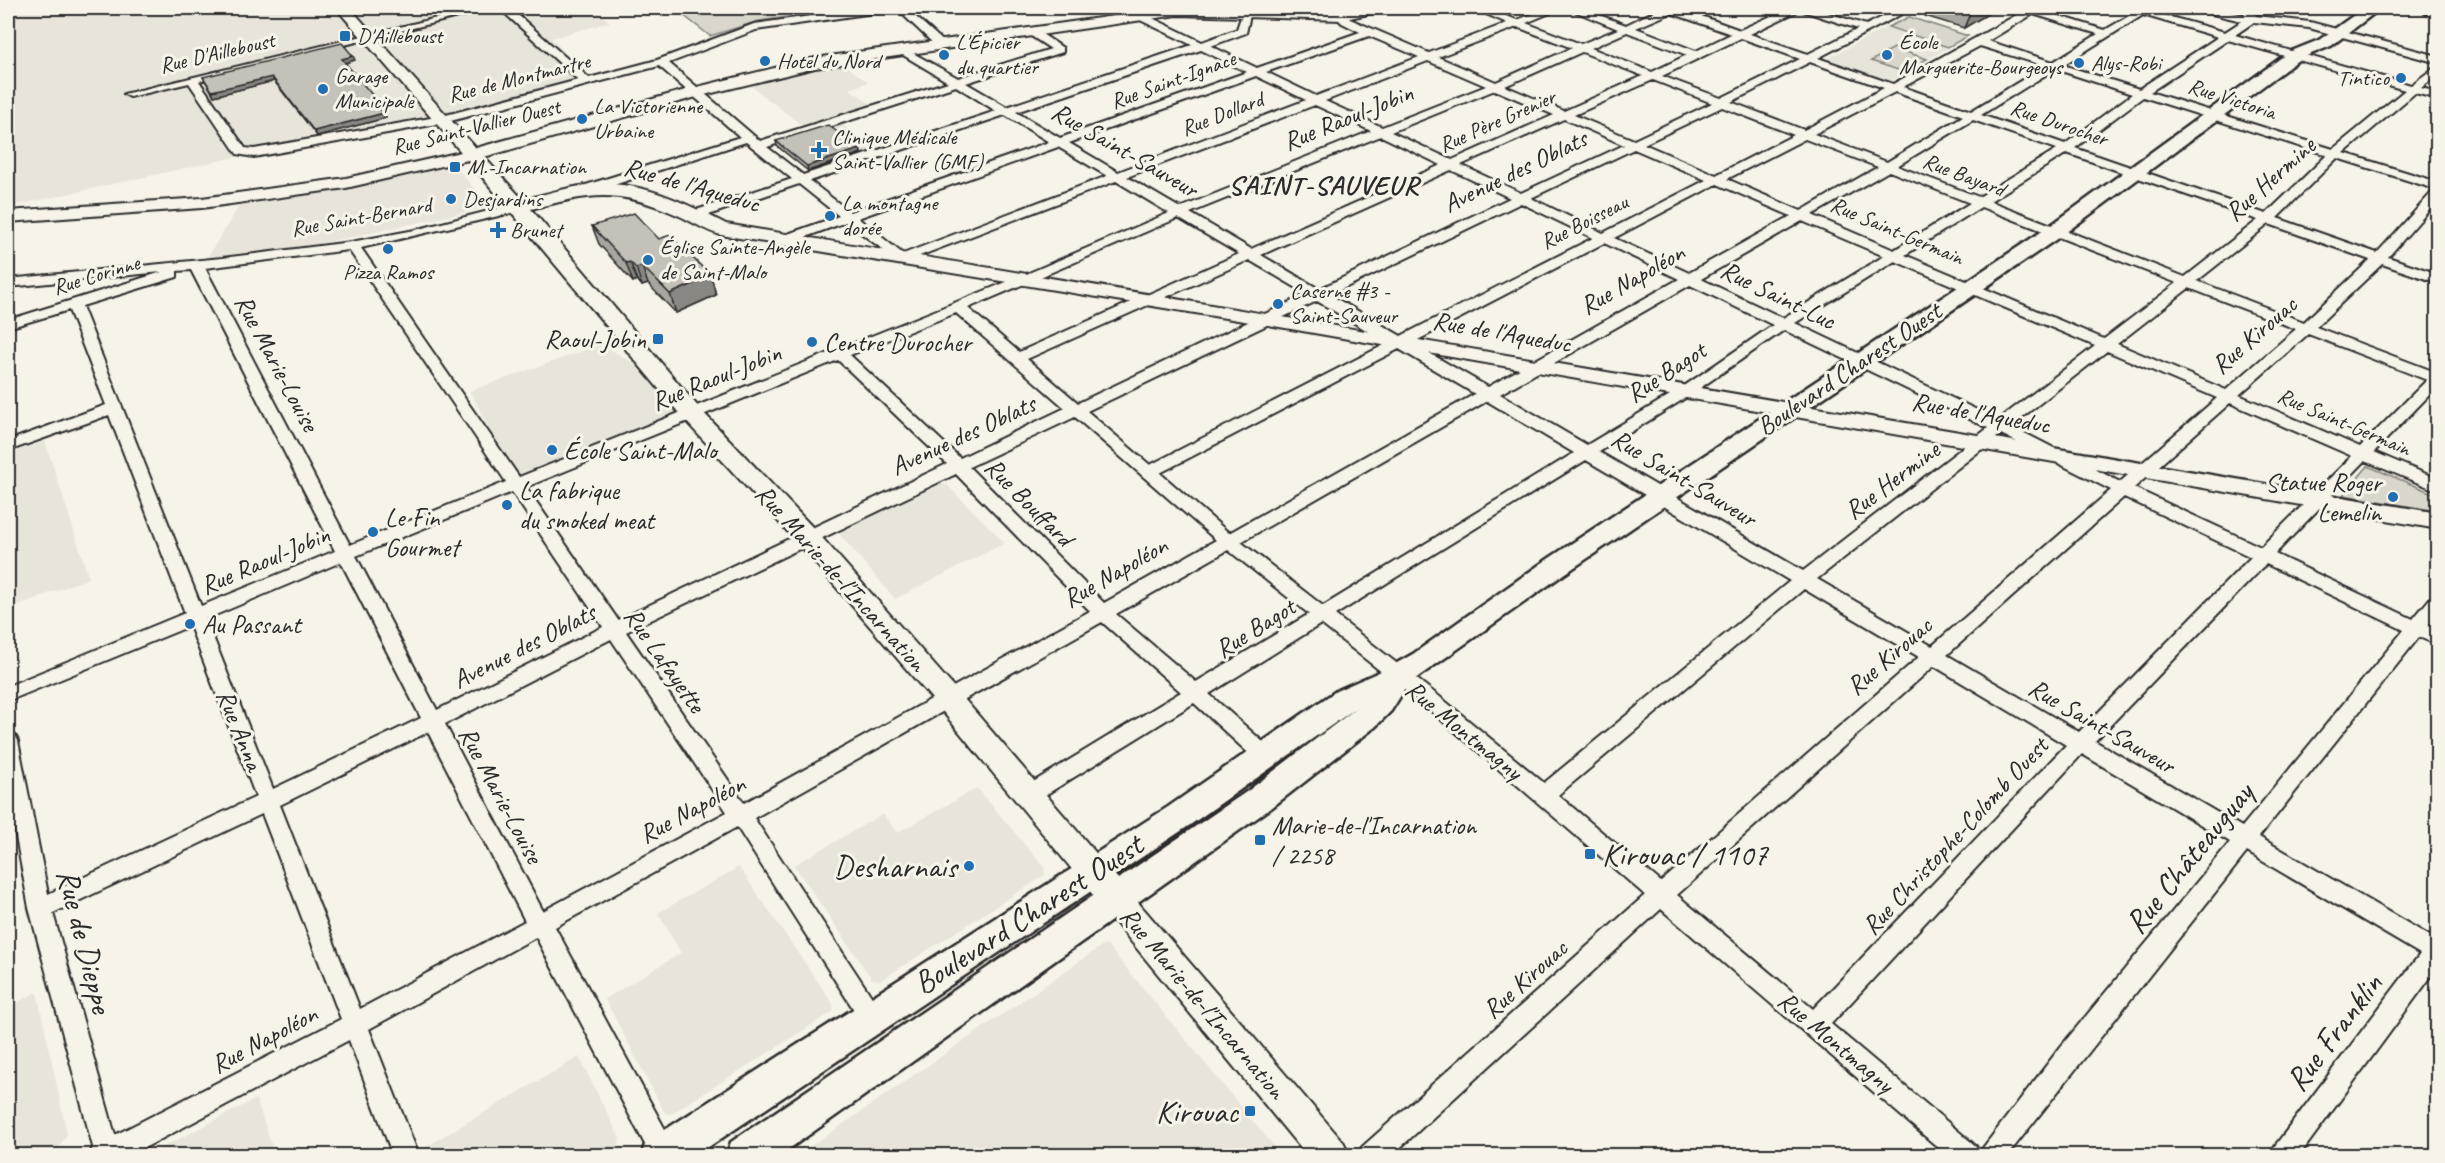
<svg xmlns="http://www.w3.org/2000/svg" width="2445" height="1163" viewBox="0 0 2445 1163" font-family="Caveat,sans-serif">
<rect width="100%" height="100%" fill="#f7f3e8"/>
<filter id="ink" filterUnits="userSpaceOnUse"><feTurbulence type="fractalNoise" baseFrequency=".0167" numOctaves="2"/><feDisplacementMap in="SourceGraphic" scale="12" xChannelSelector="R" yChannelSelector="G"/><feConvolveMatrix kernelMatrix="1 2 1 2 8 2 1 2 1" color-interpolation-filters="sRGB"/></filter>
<g filter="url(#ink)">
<g fill="#e8e4da">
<polygon points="8,8 594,8 610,22 552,38 587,82 443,119 254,153 8,207"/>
<polygon points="1907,16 1968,36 1888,83 1825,60"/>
<polygon points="842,63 868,82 850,89 873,105 804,127 746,82"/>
<polygon points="840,124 879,150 811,173 776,146"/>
<polygon points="451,167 457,168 488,205 485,208 301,248 207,258 241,203 314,193"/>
<polygon points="602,344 664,382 692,414 517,485 470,391"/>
<polygon points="45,441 89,578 8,609 8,454"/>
<polygon points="941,484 947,485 1005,543 895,599 840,535 843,530"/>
<polygon points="977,788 1044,867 1045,875 881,980 872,979 794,865 883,814 897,833"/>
<polygon points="739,867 833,1004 834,1011 671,1114 665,1113 605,999 681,953 658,913"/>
<polygon points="1103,945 1108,946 1281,1155 798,1155"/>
<polygon points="37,992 67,1134 57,1151 48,1155 8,1155 8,1007"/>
<polygon points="579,1057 620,1139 618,1147 605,1156 431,1155 427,1146"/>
<polygon points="256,1099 275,1155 150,1155 152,1153"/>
</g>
<g fill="#dad6cc" stroke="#82807c" stroke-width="1.5">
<polygon points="674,8 856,8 759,21 710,36"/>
<polygon points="1909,17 1968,36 1948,47 1888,27"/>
<polygon points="1894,48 1927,59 1904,72 1871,61"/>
<polygon points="2368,466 2437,495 2437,511 2343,495"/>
</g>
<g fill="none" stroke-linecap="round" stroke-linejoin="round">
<g stroke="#2b2b2b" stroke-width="4">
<g id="street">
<path d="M478 8H494L199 81 245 148 254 149 442 116 578 80 499 8H510L589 78 657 60 754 24 869 8H892L887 11 756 30 669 63 760 141 948 82 898 52 897 50 902 47 958 78 1051 49 1028 34V30H1036L1063 48V52L966 83 1007 107 1192 45 1136 18 1127 8H1137L1144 14 1202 42 1237 29 1243 11H1251L1246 33 1211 46 1257 68 1360 32 1342 23 1327 8H1337L1350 19 1429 53 1507 23 1472 8H1485L1517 20 1549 8H1562L1526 23 1581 44 1618 29 1567 8H1580L1626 25 1661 8H1679L1740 30 1789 8H1812L1866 25 1901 8H1913L1818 58 1893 84 2029 8H2041L2040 10 2105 30 2134 13 2128 11V8H2138L2225 32 2242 21 2195 10 2194 8H2209L2245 15 2243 8H2253L2256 16 2310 22 2438 56V63L2309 28 2254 22 2235 35 2411 85 2438 65V74L2421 88 2438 92V99L2415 93 2344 153 2438 182V200L2388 257 2438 274V283L2382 264 2316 327 2438 373V386L2374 452 2438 479V491L2365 461 2275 554 2413 619 2432 596 2438 595V614L2428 626 2438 630V645L2419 637 2259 837 2435 939 2438 938V967L2299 1156H2270L2274 1147 2420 954 2247 852 2007 1156H1948L1661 909 1391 1156H1358L1362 1147 1645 895 1431 711 1321 624 1209 694 1271 749 1274 755 1271 761 1264 763 1257 761 1194 703 1034 802 1027 804 1020 802 1017 796 1020 790 1181 692 1102 622 754 818 879 1008 883 1016 879 1024 871 1027 863 1024 737 827 555 927 673 1144 676 1156H651L536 937 369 1029 419 1156H393L349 1040 129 1156H89L93 1147 29 908 8 793V733L15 735 18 741 48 894 256 797 190 626 8 701V686L185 613 109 415 8 451V441L106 405 69 310 8 328V320L162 272 8 287V279L222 258 351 242 415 230 519 203 524 204V210L503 215 361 248 519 477 1024 275 1169 213 1116 181 901 263 846 222 792 242H782V236L839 216 799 184 700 218H690V212L792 179 746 142 583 195H573V189L740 137 659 66 443 123 254 157 237 154 189 83 130 97 124 94ZM1800 10 1858 29 1808 54 1750 34ZM1671 13 1731 34 1696 51 1636 28ZM2033 14 2098 34 2053 62 1988 41ZM2143 15 2218 37 2139 89 2063 65ZM1517 27 1572 48 1496 82 1438 57ZM1627 32 1687 55 1652 72 1591 48ZM1369 36 1419 57 1316 96 1266 72ZM1741 38 1800 59 1721 98 1662 76ZM2228 40 2405 90 2333 149 2150 92ZM1980 46 2045 66 1971 111 1903 87ZM1201 50 1247 72 1060 138 1016 112ZM1582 52 1643 76 1564 111 1505 86ZM1428 61 1486 86 1382 127 1325 101ZM1810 62 1884 88 1804 130 1731 102ZM2055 69 2132 94 2065 144 1981 115ZM1256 76 1306 100 1118 172 1069 143ZM1653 80 1712 103 1634 140 1574 115ZM956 86 996 111 803 175 767 147ZM1495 90 1554 115 1452 160 1391 132ZM1895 92 1963 116 1887 162 1814 134ZM2143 97 2327 155 2266 214 2075 148ZM1315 105 1371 131 1180 208 1127 177ZM1722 107 1794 135 1716 175 1644 144ZM1005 115 1049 142 850 212 810 181ZM1564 119 1624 145 1521 193 1461 165ZM1973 120 2057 149 1979 197 1897 166ZM1381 136 1441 165 1251 249 1190 213ZM1805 139 1878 167 1801 211 1727 179ZM1058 147 1107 176 903 254 858 218ZM1634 149 1706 180 1603 233 1531 198ZM2067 153 2258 220 2185 277 1990 201ZM2337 158 2435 189 2377 253 2277 218ZM1451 170 1510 198 1319 289 1261 255ZM1889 171 1970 203 1894 250 1812 215ZM1717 184 1791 216 1689 273 1614 238ZM1521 203 1593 238 1401 336 1330 295ZM1981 207 2177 283 2104 339 1905 255ZM1178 218 1239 254 1019 352 968 308ZM1802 221 1884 256 1783 318 1701 279ZM2269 224 2370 260 2304 322 2197 281ZM1604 243 1679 279 1488 387 1412 343ZM349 250 506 482 350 545 205 268ZM1249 260 1307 294 1078 403 1027 359ZM1895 261 2095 346 1998 420 1795 323ZM191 270 335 551 201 606 82 306 177 277V271ZM1690 285 1773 325 1680 389 1587 445 1500 394ZM2189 288 2296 329 2226 390 2117 344ZM1317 301 1388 343 1150 465 1087 411ZM956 313 1065 408 960 458 850 355ZM1784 330 1988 428 1803 571 1599 452 1690 395ZM2308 334 2427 380 2360 447 2239 395ZM1399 349 1475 394 1229 533 1160 473ZM2107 351 2217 398 2120 482 2011 426ZM838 360 947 464 618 620 526 487ZM1487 401 1574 453 1323 606 1241 542ZM2230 403 2352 456 2261 547 2134 488ZM1075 417 1216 540 1104 603 969 467ZM2001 434 2111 490 1932 646 1817 579ZM1586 460 1790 581 1544 783 1445 701 1335 615ZM956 474 1090 611 744 803 626 632ZM512 492 603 627 437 710 356 556ZM2124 497 2251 557 2079 732 1947 655ZM1228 550 1309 614 1196 682 1116 614ZM341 562 421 718 273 789 206 619ZM2266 564 2404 630 2242 827 2095 741ZM1804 589 1919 657 1661 882 1558 795ZM611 639 727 812 543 911 445 724ZM1934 666 2066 745 1813 1009 1677 895ZM428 732 525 921 360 1009 280 805ZM2082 754 2230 842 2062 1045 1979 1153 1977 1147 1831 1024ZM262 814 341 1019 115 1135 53 913Z"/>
<polygon points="896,8 906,8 945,43 945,47 937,47"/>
<polygon points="2418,8 2429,8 2438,12 2438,20"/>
</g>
</g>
<g stroke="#2b2b2b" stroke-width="4">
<path id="secondary" d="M336 8H350L476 148 689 89 815 58 1171 8 1341 12 1360 8H1384L1382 11 1341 20 1177 15 815 68 700 96 484 157 523 200C549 193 577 184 604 184 646 183 690 205 726 224 1297 318 1867 417 2438 513V529L1268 325 721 235C705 231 690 220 675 214 615 188 591 194 531 209L700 409 817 532 959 693 1344 1143 1349 1156H1307L939 707 799 544 684 419 468 160 346 188 202 208 8 222V211L202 198 346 178 461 152Z"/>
</g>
<g stroke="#2b2b2b" stroke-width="5">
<polygon id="primary" points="2364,8 2381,8 2331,46 2301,58 2061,236 1560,577 1408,684 1391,711 1375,727 1271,808 779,1156 726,1156 731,1142 1249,790 1359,706 1190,825 695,1156 641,1156 646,1142 1168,807 1336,691 1388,668 1413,654 1542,563 2047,228 2289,52 2319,40"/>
</g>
<use href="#street" fill="#f7f3e8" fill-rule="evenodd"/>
<use href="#secondary" fill="#f7f3e8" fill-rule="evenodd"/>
<use href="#primary" fill="#f7f3e8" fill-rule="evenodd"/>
</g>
<g fill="#a9a69f" stroke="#2b2b2b" stroke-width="1.5">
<polygon points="1928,8 1998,8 1964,28 1925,16"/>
<polygon points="355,60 345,63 380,107 378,107 384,113 386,118 317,136 274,81 214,96 203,77"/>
<polygon points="776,141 860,149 861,153 808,171 777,146"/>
<polygon points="592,226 659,239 711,276 716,295 676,313 648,284 642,286 637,280 633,282 599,244"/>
</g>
<g fill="#898782" stroke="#2b2b2b" stroke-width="1.5">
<polygon points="1976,8 1998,8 1964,28 1971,11"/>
<polygon points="353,56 355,60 344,63 342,59"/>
<polygon points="272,77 274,81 214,96 212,91"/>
<polygon points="384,113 386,118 317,136 314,131"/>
<polygon points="860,149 861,153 808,171 807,166"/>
<polygon points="630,262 637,280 633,282 626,263"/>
<polygon points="642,266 648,284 642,286 636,268"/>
<polygon points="711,276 716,295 676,313 670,294"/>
</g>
<g fill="#c4c1b9" stroke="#2b2b2b" stroke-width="1.5">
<polygon points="1959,8 1976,8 1971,11"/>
<polygon points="342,43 353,56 342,59 378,102 375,103 384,113 314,131 272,77 212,91 203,77"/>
<polygon points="828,125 860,149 807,166 776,141"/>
<polygon points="634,213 659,239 670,235 711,276 670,294 642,266 636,268 630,262 626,263 592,226"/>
</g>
</g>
<g fill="#1f6fb2" stroke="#f7f3e8" stroke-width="2">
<rect x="339" y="30" width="12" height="12" rx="3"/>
<circle cx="944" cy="55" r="6"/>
<circle cx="1887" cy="55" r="6"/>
<circle cx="765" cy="61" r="6"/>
<circle cx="2079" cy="63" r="6"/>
<circle cx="2401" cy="78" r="6"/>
<circle cx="323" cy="89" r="6"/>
<circle cx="582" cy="119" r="6"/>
<path d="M816 141h6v6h6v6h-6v6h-6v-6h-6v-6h6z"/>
<rect x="449" y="161" width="12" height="12" rx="3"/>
<circle cx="451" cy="199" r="6"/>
<circle cx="830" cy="216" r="6"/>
<path d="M495 221h6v6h6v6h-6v6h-6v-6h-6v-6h6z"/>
<circle cx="388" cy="249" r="6"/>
<circle cx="648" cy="260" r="6"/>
<circle cx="1278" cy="304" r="6"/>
<rect x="652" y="333" width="12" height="12" rx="3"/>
<circle cx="812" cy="342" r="6"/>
<circle cx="552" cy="450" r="6"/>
<circle cx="2393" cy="497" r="6"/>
<circle cx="507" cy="505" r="6"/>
<circle cx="373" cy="532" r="6"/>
<circle cx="190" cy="624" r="6"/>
<rect x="1254" y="834" width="12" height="12" rx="3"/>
<rect x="1584" y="848" width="12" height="12" rx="3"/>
<circle cx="969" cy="866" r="6"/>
<rect x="1244" y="1105" width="12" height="12" rx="3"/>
</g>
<g text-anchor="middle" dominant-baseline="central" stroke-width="6" stroke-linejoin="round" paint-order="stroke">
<g font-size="22" fill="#2b2b2b" stroke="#f7f3e8" text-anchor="start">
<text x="357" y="36">D'Ailleboust</text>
<text x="956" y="42">L'Épicier<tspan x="956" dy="25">du quartier</tspan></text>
<text x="1899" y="42">École<tspan x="1899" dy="25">Marguerite-Bourgeoys</tspan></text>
<text x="777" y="61">Hotel du Nord</text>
<text x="2091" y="63">Alys-Robi</text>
<text x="335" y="76">Garage<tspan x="335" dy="25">Municipale</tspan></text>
<text x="2389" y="78" text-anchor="end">Tintico</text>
<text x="594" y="106">La Victorienne<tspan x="594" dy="25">Urbaine</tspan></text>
<text x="832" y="137">Clinique Médicale<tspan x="832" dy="25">Saint-Vallier (GMF)</tspan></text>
<text x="467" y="167">M.-Incarnation</text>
<text x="463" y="199">Desjardins</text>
<text x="842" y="203">La montagne<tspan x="842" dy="25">dorée</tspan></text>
<text x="510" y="230">Brunet</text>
<text x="660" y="247">Église Sainte-Angèle<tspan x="660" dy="25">de Saint-Malo</tspan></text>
<text x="388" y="272" text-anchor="middle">Pizza Ramos</text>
<text x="1290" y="291">Caserne #3 -<tspan x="1290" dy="25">Saint-Sauveur</tspan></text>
</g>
<g font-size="22" fill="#2b2b2b" stroke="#f7f3e8">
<text transform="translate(217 53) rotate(-13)">Rue D'Ailleboust</text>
<text transform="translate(519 78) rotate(-14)">Rue de Montmartre</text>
<text transform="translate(1173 80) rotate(-20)">Rue Saint-Ignace</text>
<text transform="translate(2232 99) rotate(18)">Rue Victoria</text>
<text transform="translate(1222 114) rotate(-21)">Rue Dollard</text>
<text transform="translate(1497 121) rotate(-24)">Rue Père Grenier</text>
<text transform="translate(2059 123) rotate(19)">Rue Durocher</text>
<text transform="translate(476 127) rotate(-14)">Rue Saint-Vallier Ouest</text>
<text transform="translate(1964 175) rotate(21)">Rue Bayard</text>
<text transform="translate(361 217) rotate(-10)">Rue Saint-Bernard</text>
<text transform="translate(1584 222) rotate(-27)">Rue Boisseau</text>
<text transform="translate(1897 231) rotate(23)">Rue Saint-Germain</text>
<text transform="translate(96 275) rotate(-17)">Rue Corinne</text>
<text transform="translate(2344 422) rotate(23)">Rue Saint-Germain</text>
</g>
<g font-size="26" fill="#2b2b2b" stroke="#f7f3e8">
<text transform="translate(1348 117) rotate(-22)">Rue Raoul-Jobin</text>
<text transform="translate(1125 150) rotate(30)">Rue Saint-Sauveur</text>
<text transform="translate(1515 171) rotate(-26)">Avenue des Oblats</text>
<text transform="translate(2270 179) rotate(-42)">Rue Hermine</text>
<text transform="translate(692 185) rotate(16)">Rue de l'Aqueduc</text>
<text transform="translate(1632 279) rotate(-30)">Rue Napoléon</text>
<text transform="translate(1778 295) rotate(26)">Rue Saint-Luc</text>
<text transform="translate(1502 332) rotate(10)">Rue de l'Aqueduc</text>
<text transform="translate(2254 335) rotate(-41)">Rue Kirouac</text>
<text transform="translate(277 363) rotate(62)">Rue Marie-Louise</text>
<text transform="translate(1849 369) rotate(-34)">Boulevard Charest Ouest</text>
<text transform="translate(1666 372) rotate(-33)">Rue Bagot</text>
<text transform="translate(716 377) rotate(-22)">Rue Raoul-Jobin</text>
<text transform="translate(1981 413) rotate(10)">Rue de l'Aqueduc</text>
<text transform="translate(963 435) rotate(-25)">Avenue des Oblats</text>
<text transform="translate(1684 478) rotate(31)">Rue Saint-Sauveur</text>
<text transform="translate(1892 480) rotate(-37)">Rue Hermine</text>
<text transform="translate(1029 502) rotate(45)">Rue Bouffard</text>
<text transform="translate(265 560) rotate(-23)">Rue Raoul-Jobin</text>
<text transform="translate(1115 572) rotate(-30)">Rue Napoléon</text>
<text transform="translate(841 578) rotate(48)">Rue Marie-de-l'Incarnation</text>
<text transform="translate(1255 628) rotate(-32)">Rue Bagot</text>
<text transform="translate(524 646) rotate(-27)">Avenue des Oblats</text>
<text transform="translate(1889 656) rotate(-41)">Rue Kirouac</text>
<text transform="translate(665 660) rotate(55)">Rue Lafayette</text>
<text transform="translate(2102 726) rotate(30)">Rue Saint-Sauveur</text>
<text transform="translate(240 730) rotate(68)">Rue Anna</text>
<text transform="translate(1464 730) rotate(39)">Rue Montmagny</text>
<text transform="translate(501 795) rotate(62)">Rue Marie-Louise</text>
<text transform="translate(692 809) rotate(-28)">Rue Napoléon</text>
<text transform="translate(1955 836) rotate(-47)">Rue Christophe-Colomb Ouest</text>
<text transform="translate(1525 979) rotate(-42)">Rue Kirouac</text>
<text transform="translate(1203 1003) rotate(50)">Rue Marie-de-l'Incarnation</text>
<text transform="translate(264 1039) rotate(-28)">Rue Napoléon</text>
<text transform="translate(1836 1042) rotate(40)">Rue Montmagny</text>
</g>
<g font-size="26" fill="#2b2b2b" stroke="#f7f3e8" text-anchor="start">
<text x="646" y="339" text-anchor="end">Raoul-Jobin</text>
<text x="824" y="342">Centre Durocher</text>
<text x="564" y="450">École Saint-Malo</text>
<text x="2381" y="482" text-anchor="end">Statue Roger<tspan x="2381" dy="30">Lemelin</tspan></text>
<text x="519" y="490">La fabrique<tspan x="519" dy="30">du smoked meat</tspan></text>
<text x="385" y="517">Le Fin<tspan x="385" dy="30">Gourmet</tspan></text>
<text x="202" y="624">Au Passant</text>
<text x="1272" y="825">Marie-de-l'Incarnation<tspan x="1272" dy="30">/ 2258</tspan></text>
</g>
<g font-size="27" font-weight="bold" letter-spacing="1.5" fill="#2b2b2b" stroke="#f7f3e8">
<text x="1324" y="185">SAINT-SAUVEUR</text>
</g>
<g font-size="32" fill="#2b2b2b" stroke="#f7f3e8" text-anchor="end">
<text x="1602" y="854" text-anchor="start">Kirouac / 1107</text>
<text x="957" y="866">Desharnais</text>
<text x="1238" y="1111">Kirouac</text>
</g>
<g font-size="32" fill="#2b2b2b" stroke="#f7f3e8">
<text transform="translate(2189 858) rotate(-51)">Rue Châteauguay</text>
<text transform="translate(1028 914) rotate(-33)">Boulevard Charest Ouest</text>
<text transform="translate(85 941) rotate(76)">Rue de Dieppe</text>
<text transform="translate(2334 1032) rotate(-53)">Rue Franklin</text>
</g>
</g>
<rect width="2445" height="1163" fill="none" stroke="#f7f3e8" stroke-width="30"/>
<rect x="15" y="15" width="2415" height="1133" fill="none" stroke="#2b2b2b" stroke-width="2" filter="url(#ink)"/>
</svg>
